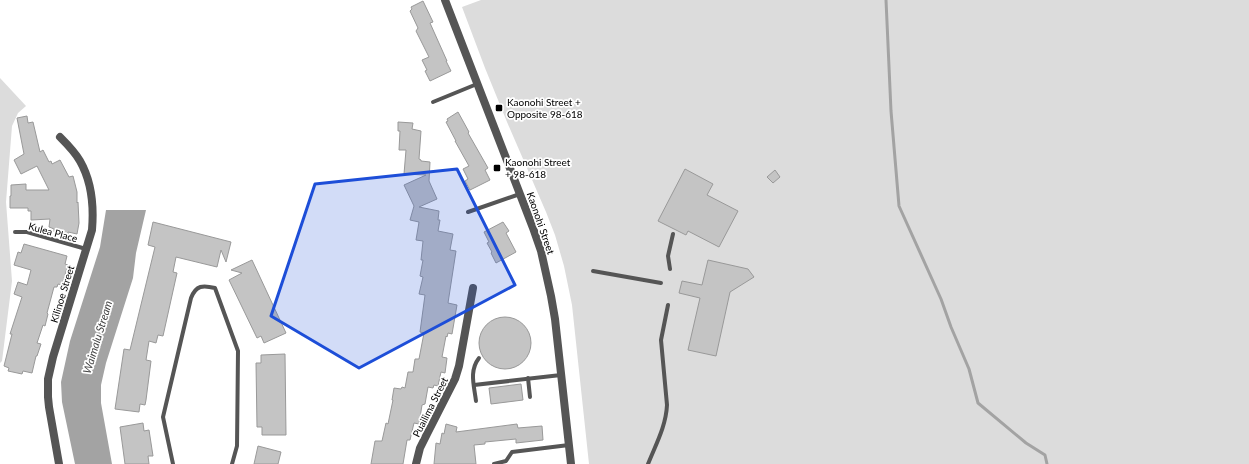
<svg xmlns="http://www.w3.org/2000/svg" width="1249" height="464" viewBox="0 0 1249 464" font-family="Lato,sans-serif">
<rect width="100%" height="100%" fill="#fff"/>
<g fill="#dcdcdc">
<polygon points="481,0 1249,0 1249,464 589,464 572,305 564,266 555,235 546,212 507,122 485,68 462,7"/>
<polygon points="0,78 26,106 18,113 12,126 6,202 12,281 2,361 0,363"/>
</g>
<polygon fill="#a3a3a3" points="106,210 146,210 136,253 133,278 106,363 101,385 101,403 112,464 75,464 62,402 61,382 70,341 100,247"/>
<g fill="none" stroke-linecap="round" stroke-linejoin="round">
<polyline stroke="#a3a3a3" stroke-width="3" points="886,0 891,111 899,206 941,299 951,327 969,369 978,403 1026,443 1045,455 1047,464"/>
</g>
<g fill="#c4c4c4" stroke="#999">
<polygon points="423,1 433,22 430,23 447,61 446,61 451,71 430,81 425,71 427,70 422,60 429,57 416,31 418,28 410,11 412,9 411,7"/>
<polygon points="458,112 469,132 468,133 488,168 485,170 490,180 470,190 465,181 468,179 463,169 469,166 455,141 456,141 446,122 448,121 447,119"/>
<polygon points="27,116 28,123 33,122 40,152 43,150 49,162 51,161 52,164 60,160 69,177 73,176 77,192 77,203 78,202 79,223 77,234 68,232 68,235 54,232 54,229 49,227 50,219 31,220 31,211 28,211 28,208 10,208 10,196 11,196 11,185 26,184 26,190 49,190 37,166 21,174 14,160 24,154 17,118"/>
<polygon points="398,122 413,123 412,129 421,131 419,159 421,160 421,161 430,162 429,181 437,199 419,207 439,211 438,220 440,220 438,231 453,234 450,250 456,251 448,303 457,305 452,334 448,333 447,337 446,336 442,357 447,358 445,373 441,372 438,386 434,385 433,388 428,387 425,404 422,405 419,424 414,423 410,440 407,440 403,464 371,464 375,441 382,441 386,423 388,424 393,400 392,400 394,388 401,389 402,387 405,388 408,372 413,372 415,359 419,359 424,333 420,332 425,295 419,294 423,277 420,276 423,260 421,260 423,241 416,240 419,222 410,220 414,206 404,185 426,175 404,174 406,150 399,150 400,131 398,131"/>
<polygon points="685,169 713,184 707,195 738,211 719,247 688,231 686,235 658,221"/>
<polygon points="775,170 780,177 773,183 767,177"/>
<polygon points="153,222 231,242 226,262 221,250 217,267 176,257 173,272 177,273 163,336 158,335 156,343 149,341 146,360 151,361 146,400 145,405 140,404 139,412 115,409 124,349 130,350 155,247 148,245"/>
<polygon points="503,222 509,231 506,233 516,252 496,263 491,253 492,252 487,243 489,242 484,232"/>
<polygon points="24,244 67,256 65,264 68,265 62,285 58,284 57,287 54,287 47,313 48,314 45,326 43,325 37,343 41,344 37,356 36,356 32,373 23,371 22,374 8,371 9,368 4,366 12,334 10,334 22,297 14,294 18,282 27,285 31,270 14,265 18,252 21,253"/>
<polygon points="252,260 286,333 264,343 261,336 257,338 229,280 242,273 231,270"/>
<polygon points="708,260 748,269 754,277 730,292 716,356 688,350 700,298 679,293 682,281 702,285"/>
<circle cx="505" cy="343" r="26"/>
<polygon points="285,354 286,435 262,435 262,427 257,427 256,363 261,363 261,355"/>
<polygon points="521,384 523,400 491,404 489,388"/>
<polygon points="143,423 144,431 149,430 153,456 148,456 149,464 125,464 120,427"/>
<polygon points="446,424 457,427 456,432 517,424 518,428 542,426 543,440 516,443 516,439 485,442 485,444 474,445 476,464 434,464 436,443 440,444 442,433 444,434"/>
<polygon points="258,446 281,452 278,464 254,464"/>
</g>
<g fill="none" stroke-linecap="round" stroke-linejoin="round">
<g stroke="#555" stroke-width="4">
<polyline points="433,102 477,84"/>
<polyline points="468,212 520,194"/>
<polyline points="15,232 27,232 86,249"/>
<polyline points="670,269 668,256 673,234"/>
<polyline points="593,271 661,283"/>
<polyline points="528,378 530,397"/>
<polyline points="474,385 561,375"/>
<path d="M476 401C474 385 469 371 479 358"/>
<path d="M173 464 163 417 191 298C196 285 203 285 215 288L238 351 237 446 232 464"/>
<polyline points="494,464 506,461 512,452 569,445"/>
<path d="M648 464C656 444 666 426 667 405L661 340 668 305"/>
</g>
<g stroke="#555" stroke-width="8">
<path d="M59 464 49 407 48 397V379L53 357 92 230C94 206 92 182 80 161 75 152 68 145 60 137"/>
<polyline points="416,464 420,448 427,434 455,379 459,366 473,288"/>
</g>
<polyline stroke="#555" stroke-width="8" points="445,0 533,228 541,251 551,296 555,319 571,464"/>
</g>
<path fill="#1d4ed8" fill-opacity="0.2" stroke="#1d4ed8" stroke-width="3" stroke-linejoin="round" d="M457 169 515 285 359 368 271 316 315 184Z"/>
<g fill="#000" stroke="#fff" stroke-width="1.5">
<rect x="495" y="104" width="8" height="8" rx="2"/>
<rect x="493" y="164" width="8" height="8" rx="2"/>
</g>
<g text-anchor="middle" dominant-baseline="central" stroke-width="3.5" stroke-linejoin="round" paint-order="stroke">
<g font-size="10" fill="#000" stroke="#fff" text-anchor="start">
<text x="507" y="102">Kaonohi Street +<tspan x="507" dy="12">Opposite 98-618</tspan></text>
<text x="505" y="162">Kaonohi Street<tspan x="505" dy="12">+ 98-618</tspan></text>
</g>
<g font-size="10" fill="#000" stroke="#fff">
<text transform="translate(541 223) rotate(71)">Kaonohi Street</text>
<text transform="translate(53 232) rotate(15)">Kulea Place</text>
<text transform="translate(62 294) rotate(-73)">Kilinoe Street</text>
<text transform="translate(430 407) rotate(-63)">Puailima Street</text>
</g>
<g font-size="11" font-style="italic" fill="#444" stroke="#fff">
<text transform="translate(97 337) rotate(-73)">Waimalu Stream</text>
</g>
</g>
</svg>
